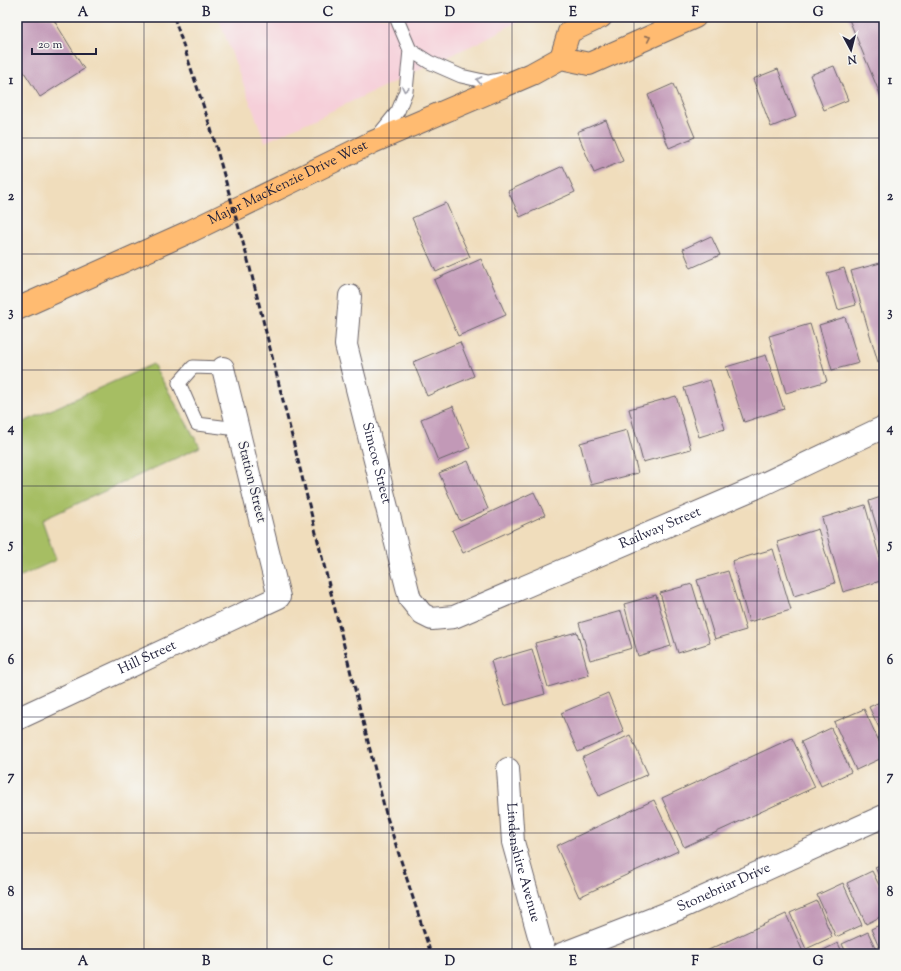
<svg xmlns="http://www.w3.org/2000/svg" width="901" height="971" viewBox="0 0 901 971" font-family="'Sorts Mill Goudy',serif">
<rect width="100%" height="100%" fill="#f6f6f2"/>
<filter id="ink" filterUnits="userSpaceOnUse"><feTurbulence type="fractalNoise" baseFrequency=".025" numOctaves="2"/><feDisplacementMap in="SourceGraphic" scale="8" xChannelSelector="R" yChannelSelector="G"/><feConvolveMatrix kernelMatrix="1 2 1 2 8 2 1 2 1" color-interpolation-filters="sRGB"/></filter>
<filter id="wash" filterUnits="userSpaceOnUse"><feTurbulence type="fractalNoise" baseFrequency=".012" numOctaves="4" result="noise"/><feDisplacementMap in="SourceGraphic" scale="16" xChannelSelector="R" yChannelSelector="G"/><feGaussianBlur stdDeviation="0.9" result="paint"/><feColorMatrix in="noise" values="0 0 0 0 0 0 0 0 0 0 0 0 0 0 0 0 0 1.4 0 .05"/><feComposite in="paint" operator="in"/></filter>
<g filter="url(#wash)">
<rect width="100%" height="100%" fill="#f0ddbc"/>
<polygon fill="#f6cfd9" points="218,17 527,17 477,43 265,142"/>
<polygon fill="#a6be63" stroke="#64704f" points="153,364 200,447 42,520 56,560 17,578 17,425"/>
<g id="blocks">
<g fill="#c299b7">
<polygon points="19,17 52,17 84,69 40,97 17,61 17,18"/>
<polygon points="848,17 884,17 884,99 882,99"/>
<polygon points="834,66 848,100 824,110 810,75"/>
<polygon points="778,69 796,117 771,127 753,79"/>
<polygon points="673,84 695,137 669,148 648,95"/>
<polygon points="606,120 623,161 594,173 577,132"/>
<polygon points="563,166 575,192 520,217 508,191"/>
<polygon points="446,203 470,257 436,272 412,218"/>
<polygon points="711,236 720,255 691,268 683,249"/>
<polygon points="481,259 506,315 458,336 434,280"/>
<polygon points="884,262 884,360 878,362 851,271"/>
<polygon points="844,268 856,305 838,310 827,273"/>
<polygon points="845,317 859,363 832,370 819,325"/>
<polygon points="810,324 827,381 786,393 769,336"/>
<polygon points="460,342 474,376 427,396 413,362"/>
<polygon points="766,355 784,409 744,422 726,367"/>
<polygon points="710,380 725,429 699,437 684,388"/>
<polygon points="676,396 691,449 643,462 629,409"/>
<polygon points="453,406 470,448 438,461 421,419"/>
<polygon points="627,430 638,473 591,485 580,443"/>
<polygon points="468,461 488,509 460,521 439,473"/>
<polygon points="534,492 545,515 463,553 452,530"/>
<polygon points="884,496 884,551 869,501"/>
<polygon points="865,505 884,572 884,580 843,592 822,518"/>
<polygon points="818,529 835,583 794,596 777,542"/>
<polygon points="773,549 791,610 749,622 732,561"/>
<polygon points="728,571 746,630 715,639 697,580"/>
<polygon points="692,584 710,643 678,653 660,593"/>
<polygon points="656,595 671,646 638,656 624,604"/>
<polygon points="621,611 632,648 590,660 579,623"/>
<polygon points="577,632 589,675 548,687 535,643"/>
<polygon points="532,649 545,694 504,706 491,661"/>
<polygon points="608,693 624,732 578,752 561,713"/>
<polygon points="884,700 884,738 869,707"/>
<polygon points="864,709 884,752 884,757 856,770 834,722"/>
<polygon points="831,728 851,772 821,786 801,742"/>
<polygon points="630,735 648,774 599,796 582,758"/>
<polygon points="792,738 815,787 684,847 662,798"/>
<polygon points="654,800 678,851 579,897 556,846"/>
<polygon points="884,863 884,888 875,867"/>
<polygon points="872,871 884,895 884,915 866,924 847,883"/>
<polygon points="843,883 862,925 836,937 817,895"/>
<polygon points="817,901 832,937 806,949 790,913"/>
<polygon points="786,914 804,954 700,954"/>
<polygon points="884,923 884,954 882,954 871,929"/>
<polygon points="868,932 878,954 847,954 842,944"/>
<polygon points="838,943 843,954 815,954"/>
</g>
</g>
</g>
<g filter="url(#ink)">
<use href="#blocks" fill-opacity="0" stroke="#6a6368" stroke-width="1"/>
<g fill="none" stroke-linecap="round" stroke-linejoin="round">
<g stroke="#6a6368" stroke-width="15">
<g id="service">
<polyline points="410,50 429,62 461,76 488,82 503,79"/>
<polyline points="377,137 398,111 406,91 410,50 396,17"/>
<polyline points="223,368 193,367 179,383 197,424 238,429"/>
</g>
</g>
<g stroke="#6a6368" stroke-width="24">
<g id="minor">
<path id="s1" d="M350 296 346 345 410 599 422 614 432 619 454 617 753 489 884 427"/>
<path id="s2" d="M17 719 279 597 223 368"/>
<path id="s3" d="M508 769 513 842 539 936 545 954"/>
<path id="s4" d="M562 954 678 909 884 816"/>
</g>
</g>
<g stroke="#6a6368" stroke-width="24">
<g id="primary">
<polyline points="561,58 569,32 601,17"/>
<path id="s5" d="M17 309 191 231 373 142 532 74 561 58 589 64 695 17"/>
</g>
</g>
<use href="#service" stroke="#fff" stroke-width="13"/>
<use href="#minor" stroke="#fff" stroke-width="22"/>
<use href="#primary" stroke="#ffbb71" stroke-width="22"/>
<polyline stroke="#22223b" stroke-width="3" stroke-dasharray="6 3" stroke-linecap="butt" points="174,17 211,129 249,264 386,814 431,954"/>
</g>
<defs><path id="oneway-chevron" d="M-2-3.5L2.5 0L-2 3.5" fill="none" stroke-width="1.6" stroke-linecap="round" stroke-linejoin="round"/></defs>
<use stroke="#906e56" href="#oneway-chevron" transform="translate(648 38) rotate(-24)"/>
<g stroke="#9c9ca7">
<use href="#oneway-chevron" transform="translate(479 80) rotate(-169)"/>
<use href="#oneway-chevron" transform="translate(405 89) rotate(102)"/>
</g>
</g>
<path fill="none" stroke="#22223b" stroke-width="1" stroke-opacity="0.55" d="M144 17V954M267 17V954M389 17V954M512 17V954M634 17V954M757 17V954M17 138H884M17 254H884M17 370H884M17 486H884M17 601H884M17 717H884M17 833H884"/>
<g text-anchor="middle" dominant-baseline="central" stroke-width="3" stroke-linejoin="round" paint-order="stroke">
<g font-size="14" fill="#22223b" stroke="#f6f6f2">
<text stroke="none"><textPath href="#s5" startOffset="299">Major MacKenzie Drive West</textPath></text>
<text stroke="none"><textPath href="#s1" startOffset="171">Simcoe Street</textPath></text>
<text transform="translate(251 482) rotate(76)">Station Street</text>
<text stroke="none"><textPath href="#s1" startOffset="588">Railway Street</textPath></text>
<text stroke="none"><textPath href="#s2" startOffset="144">Hill Street</textPath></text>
<text stroke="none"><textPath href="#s3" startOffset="95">Lindenshire Avenue</textPath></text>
<text stroke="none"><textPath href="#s4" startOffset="175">Stonebriar Drive</textPath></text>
</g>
</g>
<rect width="901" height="971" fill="none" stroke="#f6f6f2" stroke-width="44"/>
<g transform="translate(851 50) rotate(173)" stroke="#f6f6f2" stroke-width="3" paint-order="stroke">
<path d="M0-3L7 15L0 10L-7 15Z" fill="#22223b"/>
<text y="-6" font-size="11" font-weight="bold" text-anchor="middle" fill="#22223b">N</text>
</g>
<path d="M32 48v6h64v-6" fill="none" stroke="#22223b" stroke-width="2"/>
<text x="38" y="48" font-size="12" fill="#22223b" stroke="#f6f6f2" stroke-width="3" paint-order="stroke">20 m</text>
<rect x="22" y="22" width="857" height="927" fill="none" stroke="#22223b" stroke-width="1.5"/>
<g font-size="13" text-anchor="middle" font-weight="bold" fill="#22223b">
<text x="83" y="16">A</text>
<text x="206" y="16">B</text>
<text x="328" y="16">C</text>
<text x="450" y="16">D</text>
<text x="573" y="16">E</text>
<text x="695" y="16">F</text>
<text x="818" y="16">G</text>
<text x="11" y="84">1</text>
<text x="890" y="84">1</text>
<text x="11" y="200">2</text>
<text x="890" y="200">2</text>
<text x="11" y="316">3</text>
<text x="890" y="316">3</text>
<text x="11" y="432">4</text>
<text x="890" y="432">4</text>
<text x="11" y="548">5</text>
<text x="890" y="548">5</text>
<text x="11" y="664">6</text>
<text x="890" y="664">6</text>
<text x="11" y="780">7</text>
<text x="890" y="780">7</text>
<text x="11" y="896">8</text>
<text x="890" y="896">8</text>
<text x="83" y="965">A</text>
<text x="206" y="965">B</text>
<text x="328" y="965">C</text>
<text x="450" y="965">D</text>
<text x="573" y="965">E</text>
<text x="695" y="965">F</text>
<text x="818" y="965">G</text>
</g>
</svg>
